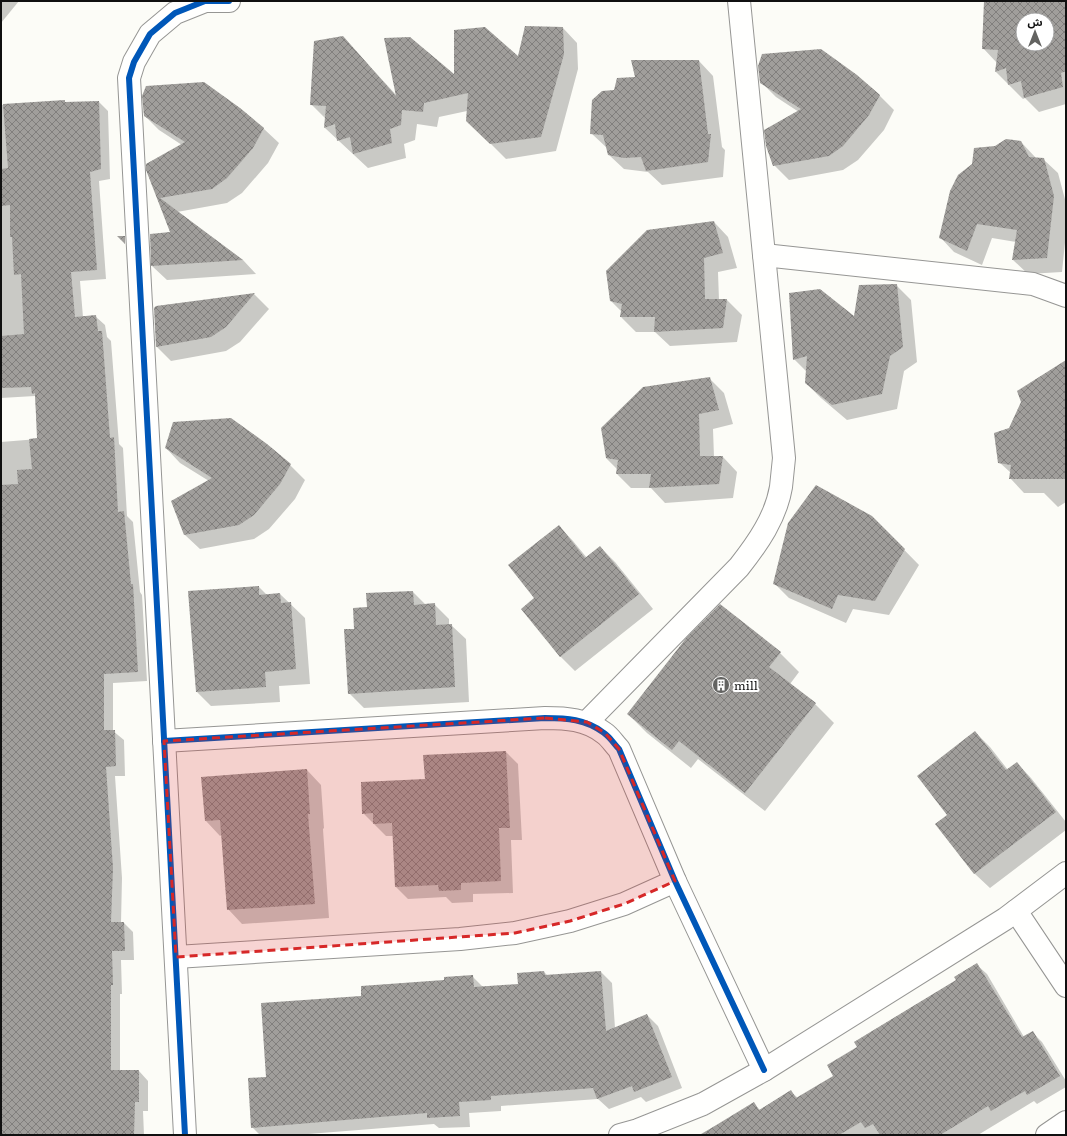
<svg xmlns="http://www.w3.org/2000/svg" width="1067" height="1136" viewBox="0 0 1067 1136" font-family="Literata,'Noto Sans Arabic',serif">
<defs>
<pattern id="building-cross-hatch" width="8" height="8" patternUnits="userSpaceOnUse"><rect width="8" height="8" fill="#a09e9b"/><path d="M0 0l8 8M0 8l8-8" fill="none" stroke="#817f7d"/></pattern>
</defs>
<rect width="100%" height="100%" fill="#fcfcf7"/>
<g fill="#0003" fill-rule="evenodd">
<polygon points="1,1 19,1 1,23"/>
<path d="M985 1H1034L1066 38V104L1039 112 1025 98 1023 99 996 72 997 63 983 48ZM1023 20H1047V44H1023Z"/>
<polygon points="563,28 577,43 578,69 556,151 506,159 467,120 467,111 439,117 437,127 417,124 415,140 404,144 406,158 368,168 325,128 326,119 311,104 343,37 398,97 455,76 519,58"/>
<polygon points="699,61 713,76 722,147 725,150 723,177 662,185 648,172 624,169 609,155 607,148 591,133 614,91 636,78"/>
<polygon points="856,76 880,96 894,110 884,130 858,160 843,170 789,180 774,165 799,112 776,97 761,82"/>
<polygon points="64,101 66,103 99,102 108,111 110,179 99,181 106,279 80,281 83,317 95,316 105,325 107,337 111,341 119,444 123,448 127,516 133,522 140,592 142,595 147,681 113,683 113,731 124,740 125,776 115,776 122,878 121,923 124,923 133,932 134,960 121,960 122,994 120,994 120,1071 139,1071 148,1081 148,1111 143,1111 144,1135 1,1135 1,442 38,439 35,396 1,398 1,105"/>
<polygon points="240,108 264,129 279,143 268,163 242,193 227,203 177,212 243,260 256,274 167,280 152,266 171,233 147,170 182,145 159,130 144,115"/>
<polygon points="1007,140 1021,142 1036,158 1043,159 1058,173 1066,203 1066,233 1062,272 1028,274 1013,260 1016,242 992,238 982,265 954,252 940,237 995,147"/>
<polygon points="714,222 728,237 737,268 718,272 719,300 727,300 742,315 737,342 670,346 655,332 636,332 621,317 622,312 611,301"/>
<polygon points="896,285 911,300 917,362 904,371 897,409 847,420 821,398 806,383 807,372 794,359 854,317"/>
<polygon points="254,294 269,309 240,342 226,351 171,361 157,347 156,307"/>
<polygon points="1066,361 1066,502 1058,507 1044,493 1024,493 1010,478 1011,473 999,462 1009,429"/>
<polygon points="709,378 724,393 733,424 713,429 714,457 723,457 737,472 733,498 665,503 651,488 631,488 617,474 617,469 606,458"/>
<polygon points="166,448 290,465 305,480 295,499 269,529 254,539 200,549 185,535 209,481 180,463"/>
<polygon points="872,517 919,565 889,615 853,609 846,623 789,598 774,583"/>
<polygon points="559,526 573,541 587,558 600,547 615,562 653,609 575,671 560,656 535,598"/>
<polygon points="259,587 267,595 280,594 305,618 310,684 279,686 280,702 211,706 197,692"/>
<polygon points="413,592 426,605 434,604 449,619 449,625 451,625 466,639 469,702 364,708 349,693 355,630 368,608"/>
<polygon points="720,606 780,653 799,672 790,684 815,704 834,723 765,811 698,759 691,768 647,733 628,714"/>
<polygon points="975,732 990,747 1008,770 1017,763 1031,778 1066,822 1066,830 990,888 975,874 937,824 948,815"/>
<polygon points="506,752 518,764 522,840 511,840 513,893 473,894 473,902 452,903 446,897 408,899 396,887 394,836 386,836 363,813 426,780 424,756"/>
<polygon points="307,770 321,785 324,828 323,829 329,918 242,924 228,909 222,835 220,836 206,821"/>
<polygon points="977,965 987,974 1024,1037 1032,1032 1042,1042 1066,1081 1066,1087 1037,1104 1034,1101 978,1135 699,1135 754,1104 760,1110 790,1091 798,1098 835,1076 858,1048 957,980"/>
<polygon points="544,972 548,976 601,972 612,983 615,1028 647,1015 658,1026 682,1088 646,1102 641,1097 609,1109 598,1099 501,1106 501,1111 469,1113 470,1127 439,1128 434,1124 296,1135 260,1135 252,1127 267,1078 362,996 472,976 483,987 519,985"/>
</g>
<g fill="url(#building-cross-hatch)" fill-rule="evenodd">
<path d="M984 1H1066V71L1061 73 1063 87 1024 98 1021 81 1008 85 1006 68 995 72 998 50 982 49ZM1023 20H1047V44H1023Z"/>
<polygon points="525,26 563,27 564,54 541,137 490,144 466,121 468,93 424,103 423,112 402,110 401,125 390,129 392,143 353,154 350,137 337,141 335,124 324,128 326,106 310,105 314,41 343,36 396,96 384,38 410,37 454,74 454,30 485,27 518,56"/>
<polygon points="821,49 857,75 880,95 869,115 843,146 829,156 773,166 766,146 764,130 801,109 760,83 758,66 762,54"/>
<polygon points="631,60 699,60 708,134 711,134 708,162 646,171 641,157 624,158 608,155 603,135 590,134 592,100 602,91 614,90 617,78 635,77"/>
<polygon points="204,82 240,108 264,128 253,148 227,178 212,189 160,198 243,260 151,266 150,234 170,232 146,170 146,164 185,142 144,116 142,96 146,86"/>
<polygon points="65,100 65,102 99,101 101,169 90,172 97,270 71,272 75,317 96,315 98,331 102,331 110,438 114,437 118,512 124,511 131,584 133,584 138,672 104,674 104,730 115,730 116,766 106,767 113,868 111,922 124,922 125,951 112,951 113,985 111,985 111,1070 139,1070 139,1102 135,1102 134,1135 1,1135 1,485 18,484 17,470 32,469 29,439 37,438 35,393 32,394 31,387 1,388 1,336 24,334 21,274 14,275 12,237 10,237 10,205 1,206 1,169 8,168 3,104"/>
<polygon points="1006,139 1021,141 1029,157 1044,158 1054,196 1047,258 1012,260 1017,230 977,224 967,251 939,238 950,191 958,175 972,164 974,148 995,146"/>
<polygon points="714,221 723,253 704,258 705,299 727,299 723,328 654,332 655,317 620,317 622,304 610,301 606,271 647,230"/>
<polygon points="117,236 125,236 125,244"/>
<polygon points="897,284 903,347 890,356 882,394 832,405 805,383 807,356 793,360 789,293 820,289 854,316 859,285"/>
<polygon points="255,293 226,327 211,337 156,347 154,308 156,306"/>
<polygon points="1066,360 1066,479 1009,479 1011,465 998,463 994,433 1009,428 1021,402 1017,391"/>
<polygon points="710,377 719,410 699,414 700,456 723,456 719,484 649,488 651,474 616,474 618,460 606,458 601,428 643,387"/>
<polygon points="231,418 267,444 291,464 280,484 254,515 239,525 184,535 171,501 212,478 165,448 173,422"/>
<polygon points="816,485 872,516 905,549 875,601 838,595 832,609 773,584 788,523"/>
<polygon points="559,525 585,558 600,546 639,594 560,657 521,609 534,598 508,565"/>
<polygon points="259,586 259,595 280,593 281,603 291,602 296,669 265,672 266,687 196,692 188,591"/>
<polygon points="413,591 414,605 435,603 436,625 452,624 455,687 348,694 344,629 354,629 353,608 367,607 366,593"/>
<polygon points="720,604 781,652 769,667 816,703 745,793 679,741 672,750 627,714 687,637"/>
<polygon points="975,731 1006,770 1017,762 1056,812 974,874 935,824 947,815 917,776"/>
<polygon points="506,751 510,828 499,828 501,881 461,883 461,890 439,891 438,885 395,887 392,823 373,824 373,813 362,814 361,782 425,779 423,755"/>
<polygon points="307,769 310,814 308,814 315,904 227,910 220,820 205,821 201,777"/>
<polygon points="977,963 1022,1037 1033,1031 1060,1076 1027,1095 1025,1091 991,1111 988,1106 940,1135 880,1135 873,1124 865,1128 861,1122 839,1135 700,1135 754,1102 759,1110 791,1090 796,1098 833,1076 827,1065 857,1047 854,1042 956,980 954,977"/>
<polygon points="544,971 545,975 601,971 606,1031 647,1014 672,1077 634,1092 632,1086 597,1099 593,1088 491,1096 491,1100 459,1102 460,1116 427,1118 427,1113 251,1128 248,1078 266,1077 261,1003 361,996 361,986 444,980 444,977 473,975 474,987 518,984 517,973"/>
</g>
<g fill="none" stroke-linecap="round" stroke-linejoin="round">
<g stroke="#969694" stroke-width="24">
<g id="street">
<polyline points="764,255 1033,284 1066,296"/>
<path d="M587 722 739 567C758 543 776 517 781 487 782 477 783 468 784 458L739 1"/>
<path d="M164 741 545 718C566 718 586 719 604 733 610 737 614 744 619 749L675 881 764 1070"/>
<polyline points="1016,911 1066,986"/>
<polyline points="176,957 460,939 515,933 570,921 624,904 675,881"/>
<polyline points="185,1135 129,78 134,62 150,34 175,13 205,1 229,1"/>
<polyline points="620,1135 638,1130 703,1104 764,1070 1005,919 1066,873"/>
<polyline points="1047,1135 1066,1122"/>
</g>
</g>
<use href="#street" stroke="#fffffe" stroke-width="22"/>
<g stroke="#fff" stroke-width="8">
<g id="cycleway">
<path d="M164 741 545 718C566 718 586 719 604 733 610 737 614 744 619 749L675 881 764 1070"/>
<polyline points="185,1135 129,78 134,62 150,34 175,13 205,1 229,1"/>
</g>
</g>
<use href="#cycleway" stroke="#0057b8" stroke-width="6"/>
</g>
<path fill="#d62828" fill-opacity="0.2" stroke="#d62828" stroke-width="3" stroke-dasharray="8 5" stroke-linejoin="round" d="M545 718 587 722 605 733 619 749 675 881 624 904 570 921 515 933 176 957 164 741Z"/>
<defs>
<g id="building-disc" transform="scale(0.9)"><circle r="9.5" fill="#636361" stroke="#fff"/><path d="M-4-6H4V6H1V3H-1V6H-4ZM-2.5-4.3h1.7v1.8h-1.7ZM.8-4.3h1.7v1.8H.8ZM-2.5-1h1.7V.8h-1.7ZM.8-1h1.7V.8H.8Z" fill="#fff"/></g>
</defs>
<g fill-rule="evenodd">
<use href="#building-disc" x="721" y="685"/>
</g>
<g text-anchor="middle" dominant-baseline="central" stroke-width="4" stroke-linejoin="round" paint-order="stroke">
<g font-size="12" fill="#101010" stroke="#fff" text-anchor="start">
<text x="734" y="685">mill</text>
</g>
</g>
<rect width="1067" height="1136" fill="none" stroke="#101010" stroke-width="4"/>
<g transform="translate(1035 32)"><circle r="19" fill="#ffffff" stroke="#9f9f9f"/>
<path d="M0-3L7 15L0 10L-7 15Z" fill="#636361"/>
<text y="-6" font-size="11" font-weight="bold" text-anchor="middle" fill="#101010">ش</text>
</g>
</svg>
